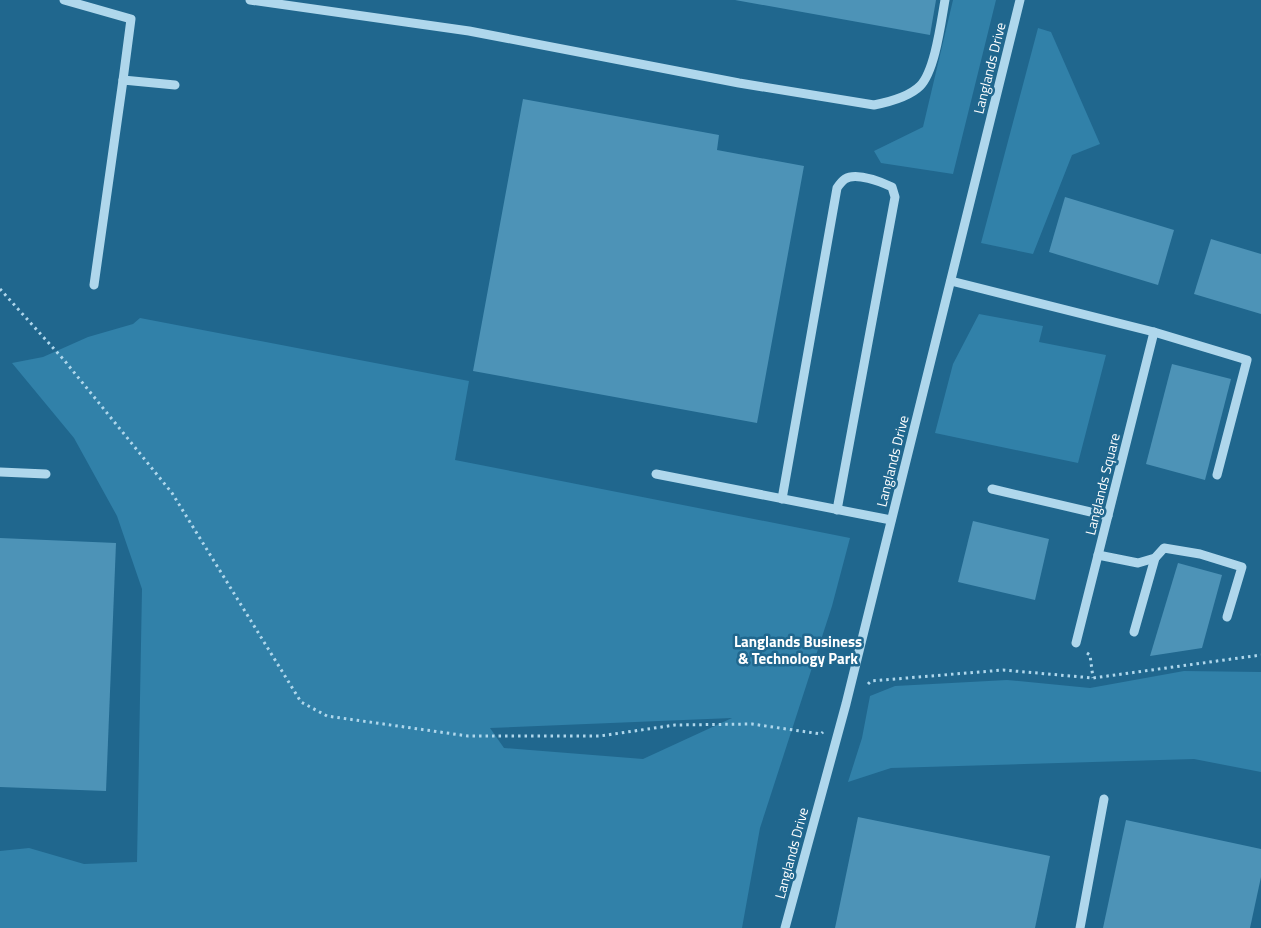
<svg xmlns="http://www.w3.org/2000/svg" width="1261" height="928" viewBox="0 0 1261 928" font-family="'Titillium Web',sans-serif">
<rect width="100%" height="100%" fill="#20678e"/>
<g fill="#3181a9" fill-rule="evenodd">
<polygon points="953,0 996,0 953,174 881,163 874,151 923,127"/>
<polygon points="1038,28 1051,32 1100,144 1072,155 1033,254 981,243"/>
<polygon points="979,314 1043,326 1039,342 1106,355 1078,463 935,433 953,364"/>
<path d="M140 318 469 381 455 460 850 538 832 606 760 828 742 928H0V851L29 848 84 864 137 862 142 589 117 516 74 438 12 363 43 357 88 337 133 324ZM732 718 643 759 504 748 490 728Z"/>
<polygon points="1184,671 1261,672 1261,772 1194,759 891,768 848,782 862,738 870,696 895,686 1007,680 1090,688"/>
</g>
<g fill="#4d93b7">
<polygon points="735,0 936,0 930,35"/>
<polygon points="523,99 719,135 717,150 804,166 757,423 473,371"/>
<polygon points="1065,197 1174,230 1158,285 1049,252"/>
<polygon points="1211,239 1261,254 1261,314 1194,294"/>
<polygon points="1172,364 1231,379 1205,480 1146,464"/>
<polygon points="973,521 1049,539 1035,600 958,582"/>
<polygon points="0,538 116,543 106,791 0,787"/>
<polygon points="1178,563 1222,575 1202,648 1150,656"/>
<polygon points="858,817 1050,856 1035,928 835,928"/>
<polygon points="1126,820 1261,849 1261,877 1250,928 1103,928"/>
</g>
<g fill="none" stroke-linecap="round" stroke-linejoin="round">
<g stroke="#afd7ec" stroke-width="3" stroke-dasharray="2.5 4" stroke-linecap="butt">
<polyline points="0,289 64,360 172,493 301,702 327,716 468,736 600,736 675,725 752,724 821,734 823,732"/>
<polyline points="1087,653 1090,655 1093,678"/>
<polyline points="868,684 871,681 1003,670 1093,678 1261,655"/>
</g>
<g stroke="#afd7ec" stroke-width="9">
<polyline points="64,0 131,19 123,80 175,85"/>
<path d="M250 0 469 31 739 83 874 105C889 102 909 97 920 86 935 71 941 22 945 0"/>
<polyline points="951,281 1154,332 1247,360 1217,475"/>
<polyline points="94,285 123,80"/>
<polyline points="0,472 46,474"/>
<polyline points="656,474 891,520"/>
<polyline points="992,489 1108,516"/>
<path d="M782 499 837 188C839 185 842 181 845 179 856 172 881 182 892 187L895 197 837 510"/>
<polyline points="1098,555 1138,563 1155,558 1164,548 1200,554 1242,567 1227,617"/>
<polyline points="1134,632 1155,558"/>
<polyline points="1076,643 1154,332"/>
<polyline points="785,928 846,704 1020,0"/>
<polyline points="1080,928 1104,799"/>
</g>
</g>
<g text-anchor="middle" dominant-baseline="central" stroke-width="5" stroke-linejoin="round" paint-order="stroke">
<g font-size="14" fill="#fff" stroke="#20678e">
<text transform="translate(989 68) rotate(-76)">Langlands Drive</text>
<text transform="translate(892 461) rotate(-76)">Langlands Drive</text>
<text transform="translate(1102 484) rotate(-76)">Langlands Square</text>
<text transform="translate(791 853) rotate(-75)">Langlands Drive</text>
</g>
<g font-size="15" font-weight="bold" fill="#fff" stroke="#20678e">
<text x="798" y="641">Langlands Business<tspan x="798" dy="17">&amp; Technology Park</tspan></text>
</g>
</g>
</svg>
